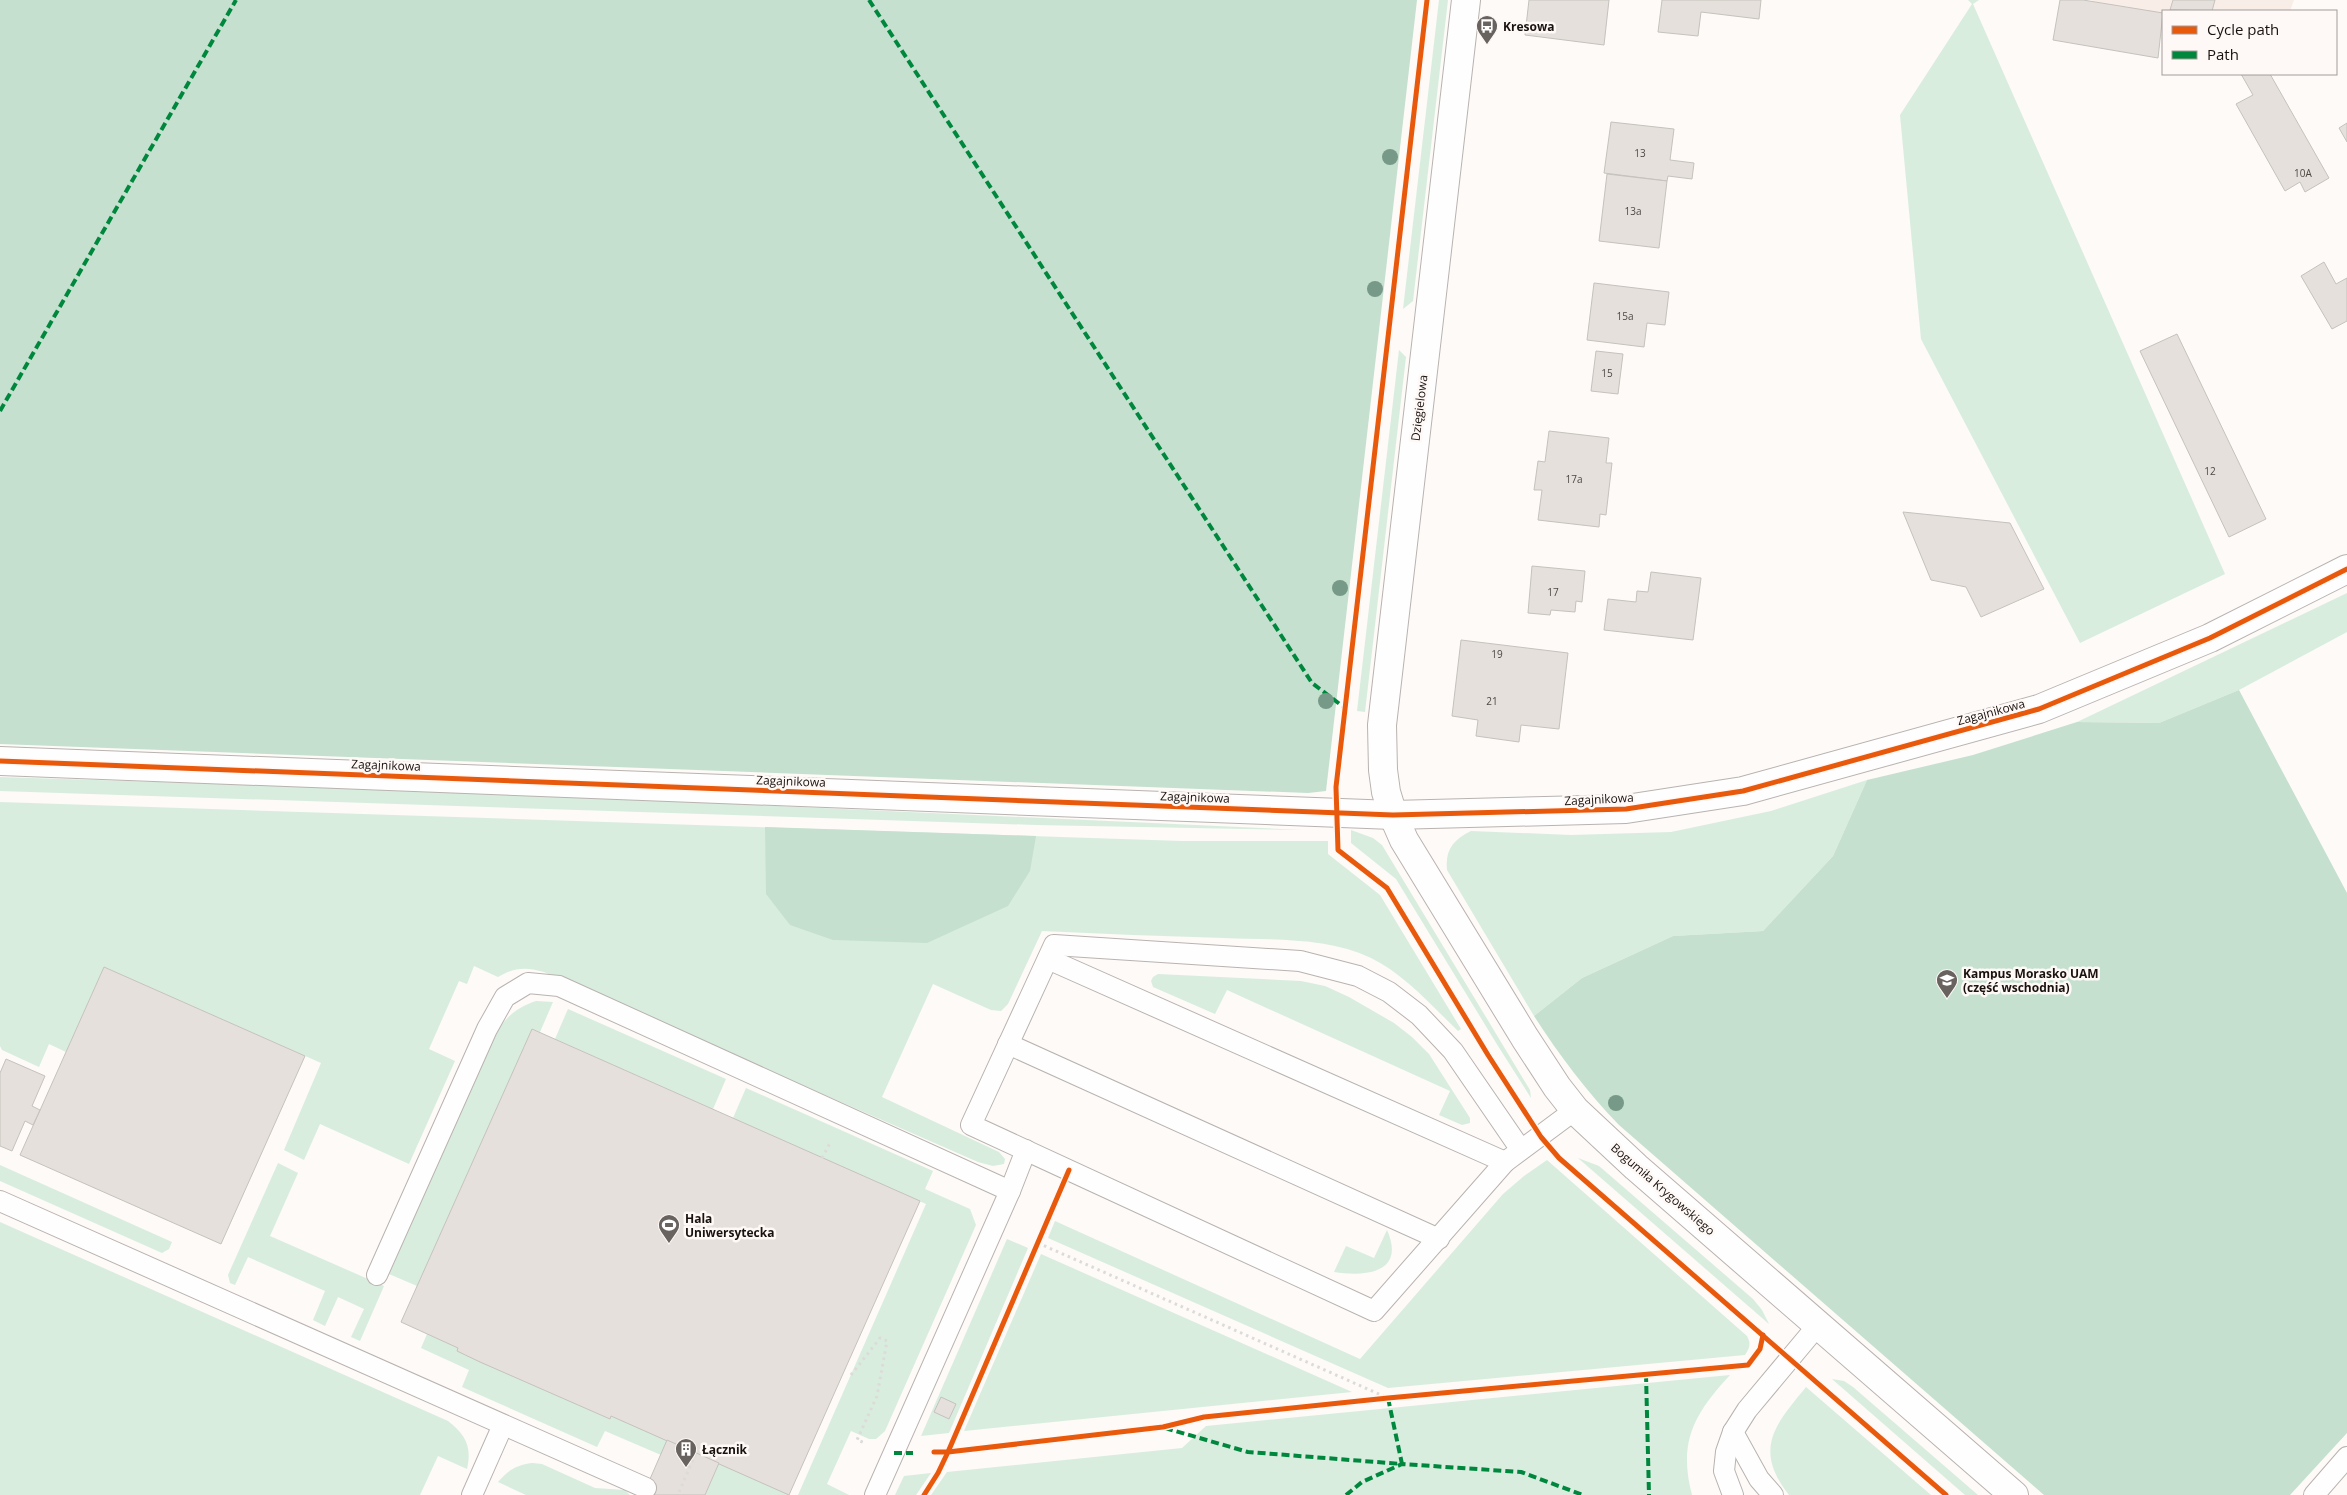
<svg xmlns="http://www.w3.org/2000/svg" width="2347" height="1495" viewBox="0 0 2347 1495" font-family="'Open Sans',sans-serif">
<rect width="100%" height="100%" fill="#fdfaf8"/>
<polygon fill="#f9ede7" points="2090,0 2294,0 2290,11 2163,11 2163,20"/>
<g fill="#d8edde">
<polygon points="1439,0 1448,0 1413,301 1403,309"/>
<polygon points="1968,0 1979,0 1973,4 2225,574 2080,643 1921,339 1900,115 1972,4"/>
<polygon points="1399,350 1406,357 1365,712 1357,711"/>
<polygon points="2347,593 2347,632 2239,690 2159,723 2077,722"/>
<polygon points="0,777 474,792 1302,830 1036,825 0,791"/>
<path d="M1867 780 1833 856 1763 931 1673 936 1582 978 1534 1016 1447 870C1445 850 1453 840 1471 831L1571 835 1671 832 1771 811Z"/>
<path d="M0 802 1182 841H1328V854L1380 895 1461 1029 1458 1031C1431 1005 1404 974 1371 958 1327 937 1271 940 1224 938 1163 936 1102 934 1042 931L1008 1004 1001 1011 991 1010 933 984 882 1097 999 1152 1005 1159 1004 1164 993 1166 978 1162 544 972C526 967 515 967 498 977L474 966 467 984 459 981 429 1049 455 1061 409 1164 320 1124 304 1160 284 1150 321 1063 104 967 66 1052 49 1044 39 1067 2 1050 0 1046Z"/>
<polygon points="1351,830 1373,838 1382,845 1530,1090 1531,1098 1498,1046 1396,879 1351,843"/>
<polygon points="1158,974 1301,981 1325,986 1349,997 1394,1023 1412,1037 1429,1054 1470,1118 1470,1123 1462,1125 1439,1115 1450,1091 1227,990 1215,1014 1153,987 1151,981 1153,977"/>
<path d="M536 1001 553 1002 540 1032 532 1029 417 1286 389 1274 497 1031C508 1015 518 1007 536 1001Z"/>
<polygon points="568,1009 726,1079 713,1109 555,1039"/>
<polygon points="746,1088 933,1171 925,1189 970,1209 976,1225 885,1431 876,1439 869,1439 851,1431 827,1484 849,1495 798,1495 926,1204 733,1118"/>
<polygon points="1578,1158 1599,1166 1753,1299 1762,1310 1769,1324"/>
<path d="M1547 1160 1747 1336C1751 1343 1750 1348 1745 1355L1388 1388 1048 1238 1055 1221 1360 1359 1503 1194 1524 1176Z"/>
<polygon points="278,1163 298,1173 270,1236 384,1286 360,1341 351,1337 364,1309 338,1297 325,1326 313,1320 325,1291 248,1257 235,1285 230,1283 228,1275"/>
<polygon points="0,1165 172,1242 169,1249 162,1253 0,1181"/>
<path d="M0 1222 448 1421C466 1435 472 1447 467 1469L438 1456 420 1495H0Z"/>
<path d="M1387 1230C1406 1273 1366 1277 1334 1272L1346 1246 1374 1258Z"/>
<polygon points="1007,1239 1028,1248 949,1433 921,1436"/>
<polygon points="1041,1254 1352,1392 964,1431"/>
<polygon points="427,1334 458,1348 457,1351 610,1419 611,1416 667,1440 661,1455 605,1431 597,1447 462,1387 469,1370 421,1348"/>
<path d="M1730 1375C1694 1414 1678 1442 1692 1495H931L947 1472 1182 1448 1206 1426Z"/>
<polygon points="1832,1379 1844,1381 1853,1387 1978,1495 1965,1495"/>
<path d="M1806 1387 1931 1495H1789C1753 1449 1775 1425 1806 1387Z"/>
<path d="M532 1463 542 1464 595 1488 625 1490 630 1495H526L498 1482C508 1470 517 1465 532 1463Z"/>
<polygon points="719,1463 790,1495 705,1495"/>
<polygon points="931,1473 916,1495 895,1495 904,1476"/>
</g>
<g fill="#c5e0ce">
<polygon points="0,0 1417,0 1326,791 1308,793 0,744"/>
<path d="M2239 690 2347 893V1433L2290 1495H2044L1619 1125C1586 1091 1560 1056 1534 1016L1582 978 1673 936 1763 931 1833 856 1867 780 1973 755 2077 722 2159 723Z"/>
<polygon points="765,827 1036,836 1030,871 1008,906 927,943 833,940 790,925 766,894"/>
</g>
<g fill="#e5e0db" stroke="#c5c1bc">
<polygon points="1529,0 1609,0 1604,45 1525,35"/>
<polygon points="1662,0 1761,0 1759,19 1701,12 1698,36 1658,32"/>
<polygon points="2060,0 2083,0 2163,13 2158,58 2053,40"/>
<polygon points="2173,0 2215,0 2212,11 2170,10"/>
<polygon points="2241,74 2270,74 2329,178 2305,192 2300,182 2285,191 2236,104 2253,95"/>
<polygon points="1611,122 1674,129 1670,160 1694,163 1692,179 1668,176 1667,181 1604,173"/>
<polygon points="2347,123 2347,142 2339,128"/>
<polygon points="1607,174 1667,181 1659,248 1599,241"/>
<polygon points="2324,262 2336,284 2347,278 2347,321 2332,329 2301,276"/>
<polygon points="1594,283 1669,292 1665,325 1647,323 1644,347 1587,340"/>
<polygon points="2177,334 2266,519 2229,537 2140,351"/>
<polygon points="1596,351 1623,354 1618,394 1591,391"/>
<polygon points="1549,431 1609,438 1606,463 1612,463 1606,515 1600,514 1599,527 1538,520 1542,490 1534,490 1538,461 1545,462"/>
<polygon points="1903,512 2010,523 2044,589 1981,617 1966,587 1931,580"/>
<polygon points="1532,566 1585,571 1582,602 1576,601 1575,612 1551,610 1550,615 1528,613"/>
<polygon points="1651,572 1701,578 1693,640 1604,630 1608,599 1636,602 1637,591 1648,592"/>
<polygon points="1461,640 1568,653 1559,729 1521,725 1519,742 1476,736 1478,720 1452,716"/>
<polygon points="104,967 305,1056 221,1244 20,1155"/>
<polygon points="532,1029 920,1201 789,1495 611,1416 610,1419 480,1362 457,1351 458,1348 401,1322"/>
<polygon points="6,1059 45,1076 32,1106 40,1110 33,1125 25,1121 12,1151 0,1146 0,1073"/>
<polygon points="941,1397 956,1404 949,1419 934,1412"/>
<polygon points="667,1440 719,1463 705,1495 643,1495"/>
</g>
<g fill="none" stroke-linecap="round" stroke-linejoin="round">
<g stroke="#b9b3b0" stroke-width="22">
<g id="lane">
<polyline points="1048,959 1505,1162"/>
<polyline points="1008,1044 1439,1239"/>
<polyline points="1521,1150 1453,1051 1419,1015 1389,992 1358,976 1300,961 1054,945 971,1125 1374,1311 1505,1162 1575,1110"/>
<polyline points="0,1201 646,1488"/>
<polyline points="377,1275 487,1029 505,997 528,983 559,986 1010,1191"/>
<polyline points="1733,1432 1759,1479 1773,1495"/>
<polyline points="472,1495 503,1425"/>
<polyline points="875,1495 1010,1191 1026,1150"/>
<polyline points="1733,1495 1724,1471 1726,1452 1733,1432 1747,1410 1818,1325"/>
<polyline points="2314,1495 2347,1457"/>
</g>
</g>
<g stroke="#b9b3b0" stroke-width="30">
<polyline id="street" points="0,761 1393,815 1626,809 1743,791 2039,709 2210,638 2347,569"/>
</g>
<g stroke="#b9b3b0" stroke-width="30">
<polyline id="secondary" points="1466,0 1382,725 1383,770 1386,792 1393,815 1404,840 1525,1038 1557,1087 1575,1110 1636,1167 2014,1495"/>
</g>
<g stroke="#dcdbd9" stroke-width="3" stroke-dasharray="2.5 4" stroke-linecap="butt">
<polyline points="822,1158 830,1143"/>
<polyline points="1038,1243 1388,1398"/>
<polyline points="851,1375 880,1338 887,1341 877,1396 857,1440 865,1443"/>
<polyline points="679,1492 696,1453"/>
</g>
<use href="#lane" stroke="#fffefe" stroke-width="20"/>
<use href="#street" stroke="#fffefe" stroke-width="28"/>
<use href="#secondary" stroke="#fffefe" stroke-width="28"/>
<g stroke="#00873e" stroke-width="4" stroke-dasharray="8 4" stroke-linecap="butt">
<polyline points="869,0 1312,683 1345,708"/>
<polyline points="0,411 236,0"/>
<polyline points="1646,1374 1649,1495"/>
<polyline points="1165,1428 1248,1452 1402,1464 1388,1398"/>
<polyline points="894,1453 913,1453"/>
<polyline points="1346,1495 1362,1482 1402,1464 1521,1472 1583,1495"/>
</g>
<g stroke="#fef9f7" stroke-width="8">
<g id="cycleway">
<polyline points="1427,0 1336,787 1338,850 1387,888 1488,1055 1541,1137 1559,1158 1946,1495"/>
<polyline points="0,761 1393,815 1626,809 1743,791 2039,709 2210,638 2347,569"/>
<polyline points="934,1452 948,1452 1069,1170"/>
<polyline points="924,1495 938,1473 948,1452 1163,1427 1204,1417 1388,1398 1748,1365 1760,1349 1763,1335"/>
</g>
</g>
<use href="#cycleway" stroke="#e8590c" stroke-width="5"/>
</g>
<g fill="#769988">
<circle cx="1390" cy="157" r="8"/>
<circle cx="1375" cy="289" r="8"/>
<circle cx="1340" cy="588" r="8"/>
<circle cx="1326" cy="701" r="8"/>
<circle cx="1616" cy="1103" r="8"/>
</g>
<defs>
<g id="bus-pin" transform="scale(1.125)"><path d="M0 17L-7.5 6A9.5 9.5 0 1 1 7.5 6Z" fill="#69635f" stroke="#fef9f7"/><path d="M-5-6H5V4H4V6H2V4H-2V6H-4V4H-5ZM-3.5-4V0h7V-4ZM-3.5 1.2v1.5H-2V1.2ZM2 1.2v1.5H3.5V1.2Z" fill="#fff"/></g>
<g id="university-pin" transform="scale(1.125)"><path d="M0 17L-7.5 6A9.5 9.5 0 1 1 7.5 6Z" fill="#69635f" stroke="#fef9f7"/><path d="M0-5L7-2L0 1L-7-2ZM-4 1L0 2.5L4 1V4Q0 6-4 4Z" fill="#fff"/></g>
<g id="stadium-pin" transform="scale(1.125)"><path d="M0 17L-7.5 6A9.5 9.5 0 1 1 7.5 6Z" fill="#69635f" stroke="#fef9f7"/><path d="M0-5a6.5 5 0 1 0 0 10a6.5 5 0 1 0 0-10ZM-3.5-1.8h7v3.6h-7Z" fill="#fff"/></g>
<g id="building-pin" transform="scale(1.125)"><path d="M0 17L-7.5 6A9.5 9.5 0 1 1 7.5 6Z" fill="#69635f" stroke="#fef9f7"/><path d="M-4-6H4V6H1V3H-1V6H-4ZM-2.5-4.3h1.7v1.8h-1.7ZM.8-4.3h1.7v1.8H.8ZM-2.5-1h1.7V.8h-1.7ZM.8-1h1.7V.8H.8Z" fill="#fff"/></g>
</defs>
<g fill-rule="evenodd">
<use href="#bus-pin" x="1487" y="26"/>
<use href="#university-pin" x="1947" y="980"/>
<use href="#stadium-pin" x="669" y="1225"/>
<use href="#building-pin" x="686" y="1449"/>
</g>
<g text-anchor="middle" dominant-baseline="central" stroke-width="5" stroke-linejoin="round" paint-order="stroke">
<g font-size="10" fill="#4e4743">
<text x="1640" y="153">13</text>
<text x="2303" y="173">10A</text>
<text x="1633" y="211">13a</text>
<text x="1625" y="316">15a</text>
<text x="1607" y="373">15</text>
<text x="2210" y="471">12</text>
<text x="1574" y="479">17a</text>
<text x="1553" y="592">17</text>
<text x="1497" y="654">19</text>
<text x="1492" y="701">21</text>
</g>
<g font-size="12" font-weight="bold" fill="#19110d" stroke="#fef9f7" text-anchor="start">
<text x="1503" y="26">Kresowa</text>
<text x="1963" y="973">Kampus Morasko UAM<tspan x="1963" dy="14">(część wschodnia)</tspan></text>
<text x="685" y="1218">Hala<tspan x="685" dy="14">Uniwersytecka</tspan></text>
<text x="702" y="1449">Łącznik</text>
</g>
<g font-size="12" fill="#19110d" stroke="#fef9f7">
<text transform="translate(1419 408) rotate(-83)">Dzięgielowa</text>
<text transform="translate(1991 712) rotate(-15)">Zagajnikowa</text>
<text transform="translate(386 765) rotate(2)">Zagajnikowa</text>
<text transform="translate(791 781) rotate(2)">Zagajnikowa</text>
<text transform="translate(1195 797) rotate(2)">Zagajnikowa</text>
<text transform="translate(1599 799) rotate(-3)">Zagajnikowa</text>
<text transform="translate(1663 1189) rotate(41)">Bogumiła Krygowskiego</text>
</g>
</g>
<rect x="2162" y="10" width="175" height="65" fill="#fef9f7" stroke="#a29c99"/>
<rect x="2172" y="26" width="25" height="8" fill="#e8590c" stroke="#a29c99"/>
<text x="2207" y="35" font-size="15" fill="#19110d">Cycle path</text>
<rect x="2172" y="51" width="25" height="8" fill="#00873e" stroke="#a29c99"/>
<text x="2207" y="60" font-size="15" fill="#19110d">Path</text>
</svg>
